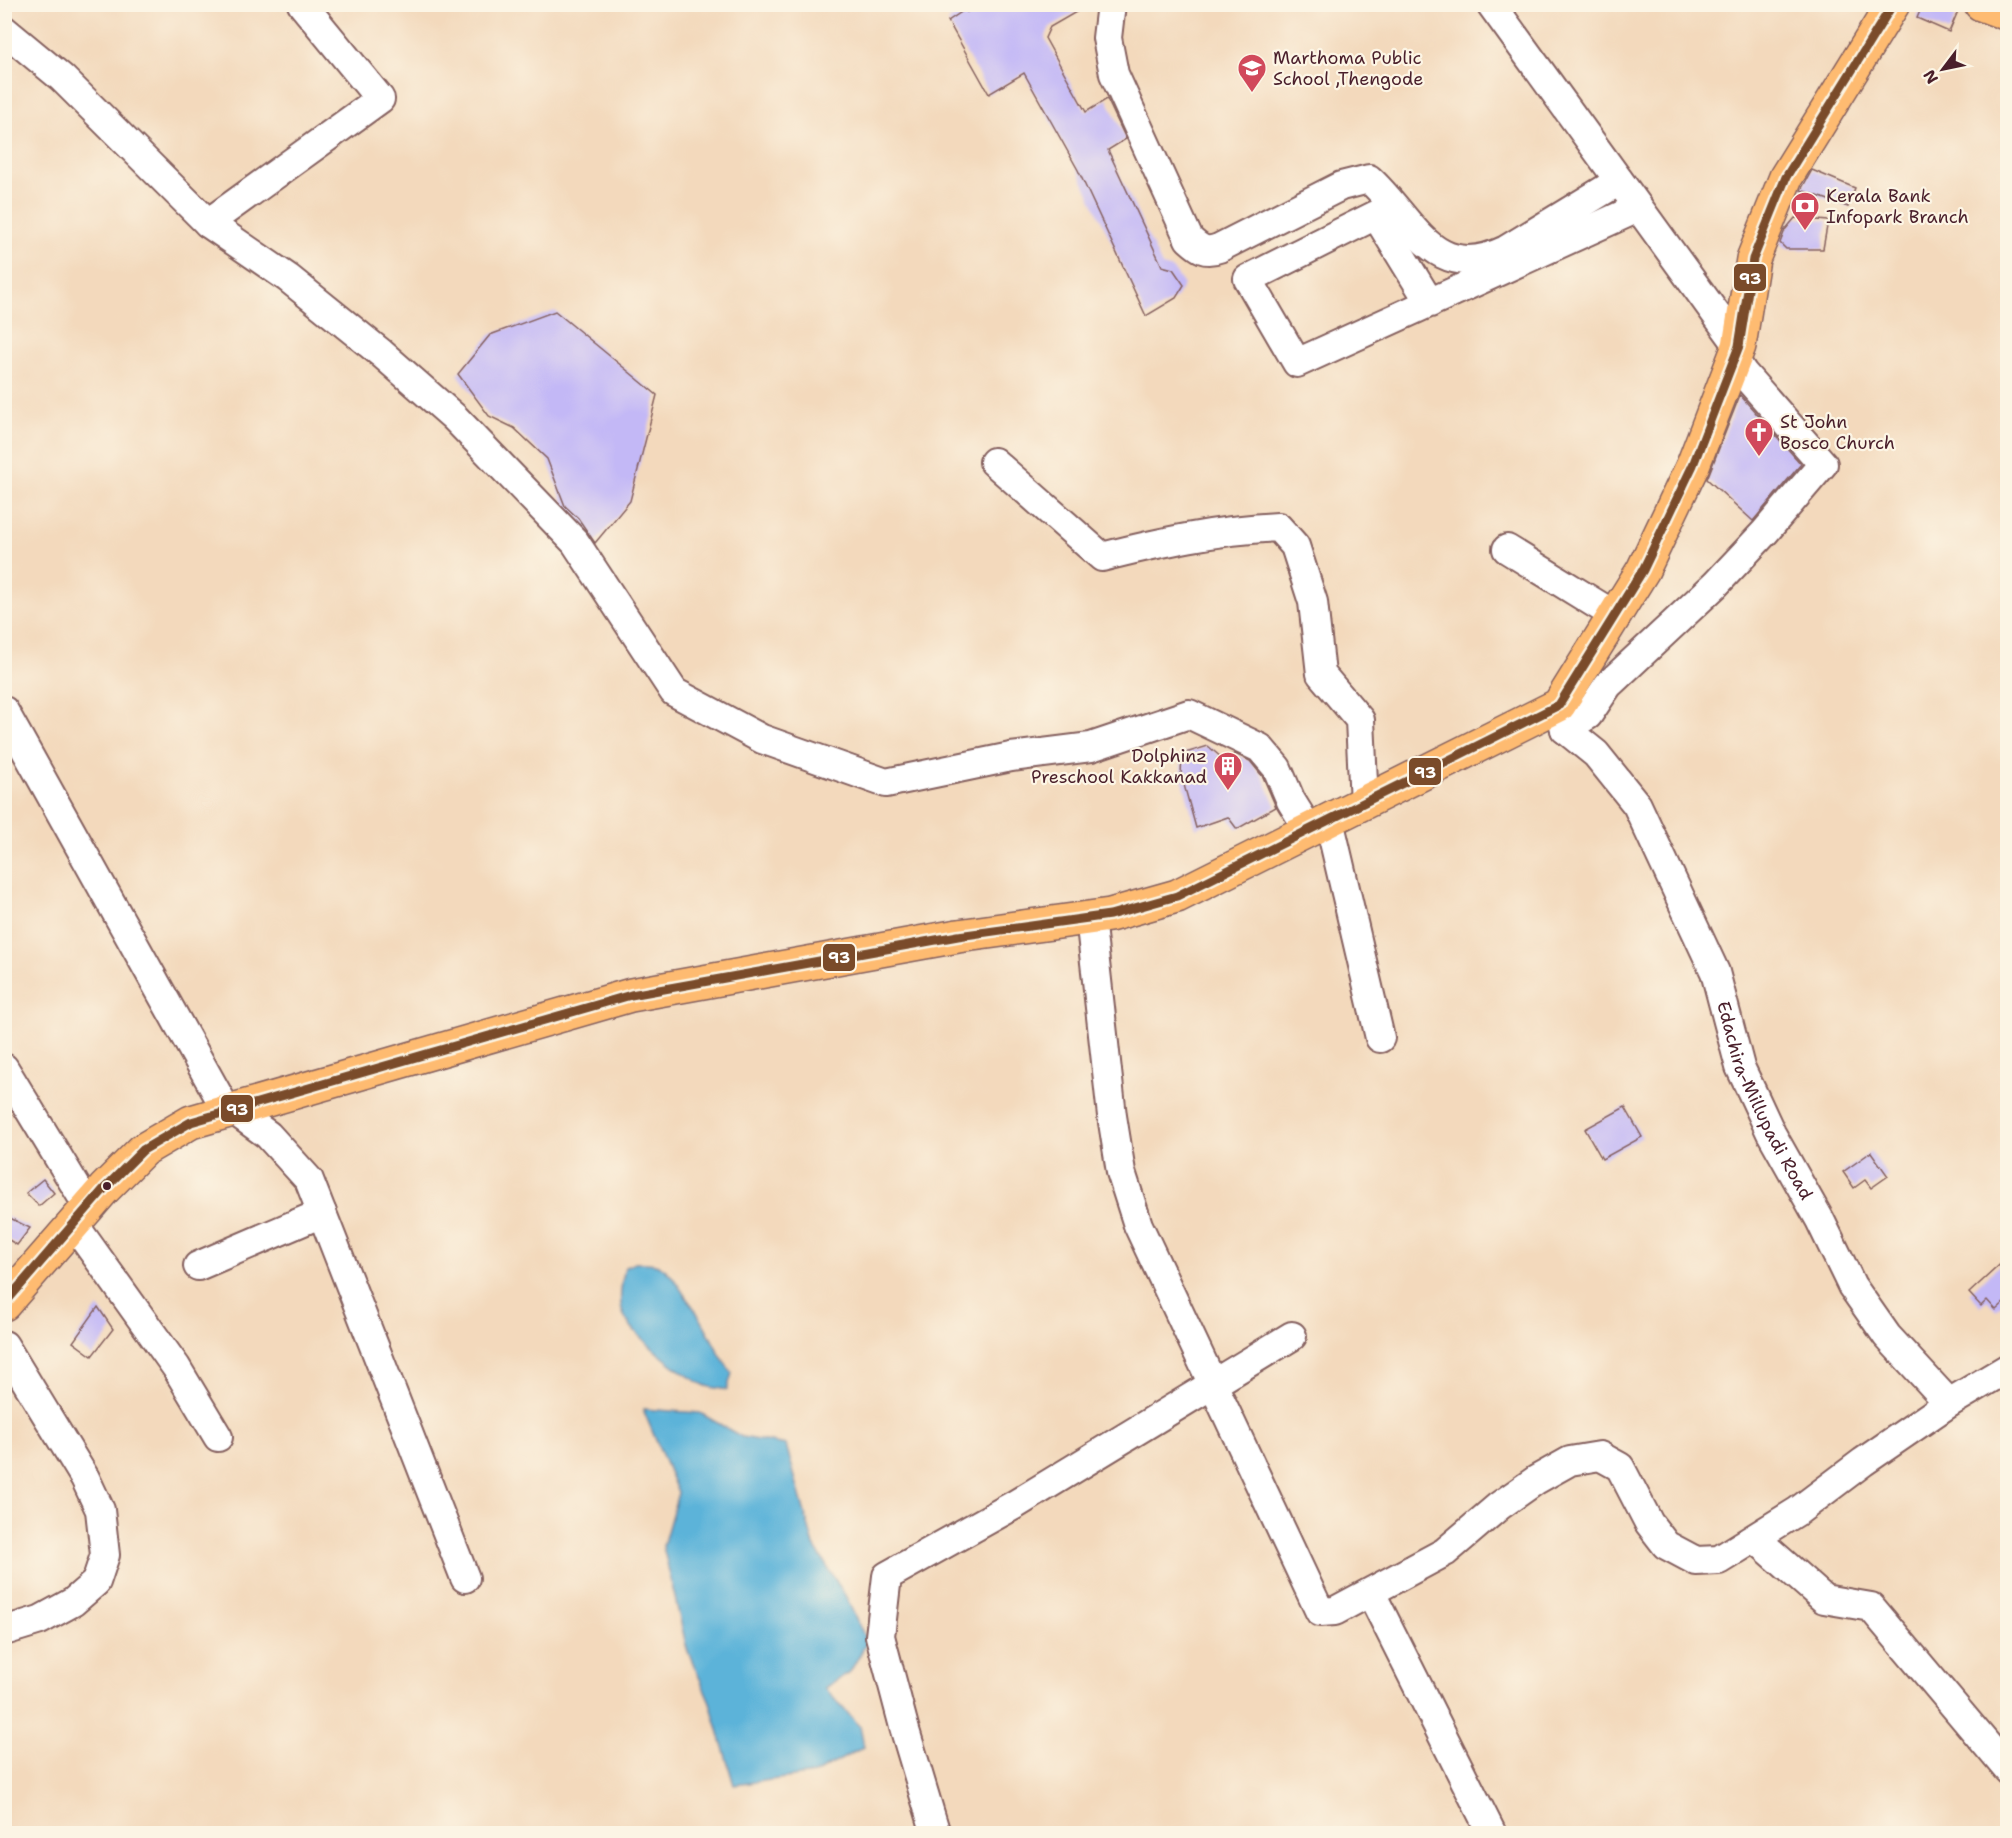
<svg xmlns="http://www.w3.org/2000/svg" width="2012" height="1838" viewBox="0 0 2012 1838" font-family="'Shantell Sans',sans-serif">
<rect width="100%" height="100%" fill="#fcf5e5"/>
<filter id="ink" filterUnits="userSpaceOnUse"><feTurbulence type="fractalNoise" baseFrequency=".0167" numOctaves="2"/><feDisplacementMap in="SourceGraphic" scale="12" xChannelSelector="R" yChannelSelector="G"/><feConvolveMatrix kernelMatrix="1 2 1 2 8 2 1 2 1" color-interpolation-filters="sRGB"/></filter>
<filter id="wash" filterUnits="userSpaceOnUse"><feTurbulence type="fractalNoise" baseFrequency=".008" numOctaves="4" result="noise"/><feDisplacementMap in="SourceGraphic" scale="24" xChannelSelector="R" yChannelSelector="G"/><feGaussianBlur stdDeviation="1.35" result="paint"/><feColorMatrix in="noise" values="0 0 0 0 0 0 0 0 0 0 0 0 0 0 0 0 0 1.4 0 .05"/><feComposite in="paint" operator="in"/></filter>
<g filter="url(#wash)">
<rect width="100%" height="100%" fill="#f3d9bc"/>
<g fill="#5cb3d9" stroke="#536982" stroke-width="1.5">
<path d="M635 1263C642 1263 653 1262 658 1265 675 1274 680 1291 691 1304 708 1326 715 1352 732 1373L727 1390C720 1388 711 1388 704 1385 683 1375 631 1335 623 1313 618 1298 622 1282 625 1267Z"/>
<polygon points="643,1409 700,1413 742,1437 786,1445 814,1546 845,1595 867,1642 850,1672 824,1688 860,1726 864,1747 814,1774 734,1785 710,1702 687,1649 663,1546 678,1493"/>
</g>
<g id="blocks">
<g fill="#c3b8f6">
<polygon points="986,4 1090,4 1050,27 1045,38 1086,112 1107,99 1109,103 1126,139 1108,150 1162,266 1173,269 1184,285 1176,298 1146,316 1078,170 1024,73 989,94 948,21 966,9 967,12 973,8 975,11"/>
<polygon points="1923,4 1961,4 1949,32 1917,18"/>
<polygon points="1812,170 1855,188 1848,207 1801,190"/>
<polygon points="1795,218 1828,221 1823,249 1786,249 1780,243 1785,230"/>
<polygon points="555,311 657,395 630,501 595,543 578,518 565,506 547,459 514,428 489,416 458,374 490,335"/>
<polygon points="1740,395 1801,464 1753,521 1707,479"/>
<polygon points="1208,746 1222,758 1235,754 1250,761 1263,777 1276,807 1237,829 1228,817 1196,828 1181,774 1182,754"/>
<polygon points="1625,1107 1642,1137 1602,1159 1585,1129"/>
<polygon points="1871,1152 1888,1176 1871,1188 1865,1180 1854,1188 1843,1172"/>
<polygon points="43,1179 54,1193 39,1206 26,1193"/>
<polygon points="4,1215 30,1228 17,1245 4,1237"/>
<polygon points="2007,1258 2007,1300 1996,1310 1987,1300 1981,1306 1969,1293"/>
<polygon points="98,1307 113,1329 92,1356 73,1342"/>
</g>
</g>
</g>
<g filter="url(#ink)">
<use href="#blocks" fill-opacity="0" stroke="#85605e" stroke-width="1.5"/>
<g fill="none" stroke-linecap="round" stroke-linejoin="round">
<g stroke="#85605e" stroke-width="32">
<g id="minor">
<path d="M1111 4 1107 38 1114 74 1189 239C1200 249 1205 253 1219 248L1341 186 1369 179C1415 221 1433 285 1506 250L1619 181"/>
<polyline points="1491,4 1739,346"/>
<polyline points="4,30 62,78 208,223 288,278 381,353 454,417 575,542 674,692 762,739 886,783 1011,757 1091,747 1189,714 1260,748 1277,768 1291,801 1309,830"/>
<polyline points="208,223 380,99 302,4"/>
<polyline points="1430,303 1376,215 1248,279 1297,363 1638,208"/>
<path d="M994 462 1102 557C1161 542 1217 530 1278 527L1295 546 1313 602 1321 674 1360 720 1364 803"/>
<polyline points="1507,549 1614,615"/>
<polyline points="4,711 228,1113"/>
<polyline points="1561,713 1565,729 1588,715 1608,685 1715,585 1765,532 1823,464 1743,373 1734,359"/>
<path id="s1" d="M1565 729 1596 754 1637 805 1715 972 1740 1067 1752 1092 1771 1133 1820 1220 1852 1286 1887 1336 1949 1403 2008 1368"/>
<polyline points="1329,820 1380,1038"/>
<polyline points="1090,917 1112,1116 1121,1172 1138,1225 1320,1612 1335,1611 1445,1552 1499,1506 1536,1480 1570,1461 1600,1456 1620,1467 1649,1523 1666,1545 1696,1561 1719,1560 1798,1511 1863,1462 1949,1403"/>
<polyline points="4,1068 89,1208"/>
<polyline points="235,1111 268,1135 309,1180 465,1578"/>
<polyline points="75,1226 176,1367 218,1437"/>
<polyline points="198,1266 322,1213"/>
<polyline points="4,1345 85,1478 100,1510 105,1555 96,1582 73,1602 40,1620 4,1631"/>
<polyline points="1756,1539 1824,1599 1871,1607 2008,1770"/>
<polyline points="1371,1593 1492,1834"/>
<polyline points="936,1834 904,1727 880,1636 887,1576 1016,1504 1292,1336"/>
</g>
</g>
<g stroke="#85605e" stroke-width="36">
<g id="major">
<polyline points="1981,4 2008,14"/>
<polyline points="4,1304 104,1189 143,1150 191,1122 631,995 958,936 1110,915 1177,896 1559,705 1643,570 1693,465 1739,346 1753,259 1786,177 1893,4"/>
</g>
</g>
<use href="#minor" stroke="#fff" stroke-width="28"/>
<use href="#major" stroke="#febb71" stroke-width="33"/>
<g stroke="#fcf5e5" stroke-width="14">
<polyline id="bus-1" points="4,1304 104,1189 143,1150 191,1122 631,995 958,936 1110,915 1177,896 1559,705 1643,570 1693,465 1739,346 1753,259 1786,177 1893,4"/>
</g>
<use href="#bus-1" stroke="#7a4b2a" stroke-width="9"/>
</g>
</g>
<defs>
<g id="school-pin" transform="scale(1.5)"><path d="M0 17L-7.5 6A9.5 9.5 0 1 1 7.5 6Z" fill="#d1495b" stroke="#fcf5e5"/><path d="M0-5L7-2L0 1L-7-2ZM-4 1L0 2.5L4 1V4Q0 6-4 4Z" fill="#fff"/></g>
<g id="bank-pin" transform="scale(1.5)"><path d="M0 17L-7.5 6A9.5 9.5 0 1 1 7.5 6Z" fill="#d1495b" stroke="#fcf5e5"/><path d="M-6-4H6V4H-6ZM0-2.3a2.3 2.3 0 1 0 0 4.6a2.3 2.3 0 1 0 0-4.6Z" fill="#fff"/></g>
<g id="church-pin" transform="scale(1.5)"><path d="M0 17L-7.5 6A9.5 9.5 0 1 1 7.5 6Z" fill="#d1495b" stroke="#fcf5e5"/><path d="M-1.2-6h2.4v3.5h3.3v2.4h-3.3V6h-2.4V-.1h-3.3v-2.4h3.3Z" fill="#fff"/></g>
<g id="building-pin" transform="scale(1.5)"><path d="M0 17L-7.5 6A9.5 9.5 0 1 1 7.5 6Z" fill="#d1495b" stroke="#fcf5e5"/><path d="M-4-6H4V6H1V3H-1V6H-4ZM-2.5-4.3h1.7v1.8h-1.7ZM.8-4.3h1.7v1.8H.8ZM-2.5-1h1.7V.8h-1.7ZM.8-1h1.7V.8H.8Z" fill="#fff"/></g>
</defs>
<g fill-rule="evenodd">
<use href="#school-pin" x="1252" y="68"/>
<use href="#bank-pin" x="1805" y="206"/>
<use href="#church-pin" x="1759" y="432"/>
<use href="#building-pin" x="1228" y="766"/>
</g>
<circle fill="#4a1f2b" stroke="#fcf5e5" stroke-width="2" cx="107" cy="1186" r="5"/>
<g text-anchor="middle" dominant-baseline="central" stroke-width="4.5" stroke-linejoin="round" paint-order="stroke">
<g font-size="18" fill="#4a1f2b" stroke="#fcf5e5" text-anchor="start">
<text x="1273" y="58">Marthoma Public<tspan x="1273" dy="21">School ,Thengode</tspan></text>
<text x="1826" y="196">Kerala Bank<tspan x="1826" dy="21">Infopark Branch</tspan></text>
<text x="1780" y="422">St John<tspan x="1780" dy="21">Bosco Church</tspan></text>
<text x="1207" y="756" text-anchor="end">Dolphinz<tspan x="1207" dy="21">Preschool Kakkanad</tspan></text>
</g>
<g font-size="18" fill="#4a1f2b" stroke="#fcf5e5">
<text stroke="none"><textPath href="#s1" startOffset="428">Edachira-Millupadi Road</textPath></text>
</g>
</g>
<g stroke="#fcf5e5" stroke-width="2">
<rect x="1733" y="263" width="34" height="29" rx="6" fill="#7a4b2a"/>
<rect x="1408" y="757" width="34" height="29" rx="6" fill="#7a4b2a"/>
<rect x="822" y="943" width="34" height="29" rx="6" fill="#7a4b2a"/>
<rect x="220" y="1094" width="34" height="29" rx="6" fill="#7a4b2a"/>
</g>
<g font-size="16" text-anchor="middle" font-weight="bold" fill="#fff">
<text x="1750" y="284">93</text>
<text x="1425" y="778">93</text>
<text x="839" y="963">93</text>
<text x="237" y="1115">93</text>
</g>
<rect width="2012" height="1838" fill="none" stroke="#fcf5e5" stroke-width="24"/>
<g transform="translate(1943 69) rotate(238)" stroke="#fcf5e5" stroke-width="4.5" paint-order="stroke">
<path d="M0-4.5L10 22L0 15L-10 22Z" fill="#4a1f2b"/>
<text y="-9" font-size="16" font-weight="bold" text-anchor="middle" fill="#4a1f2b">N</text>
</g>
</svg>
